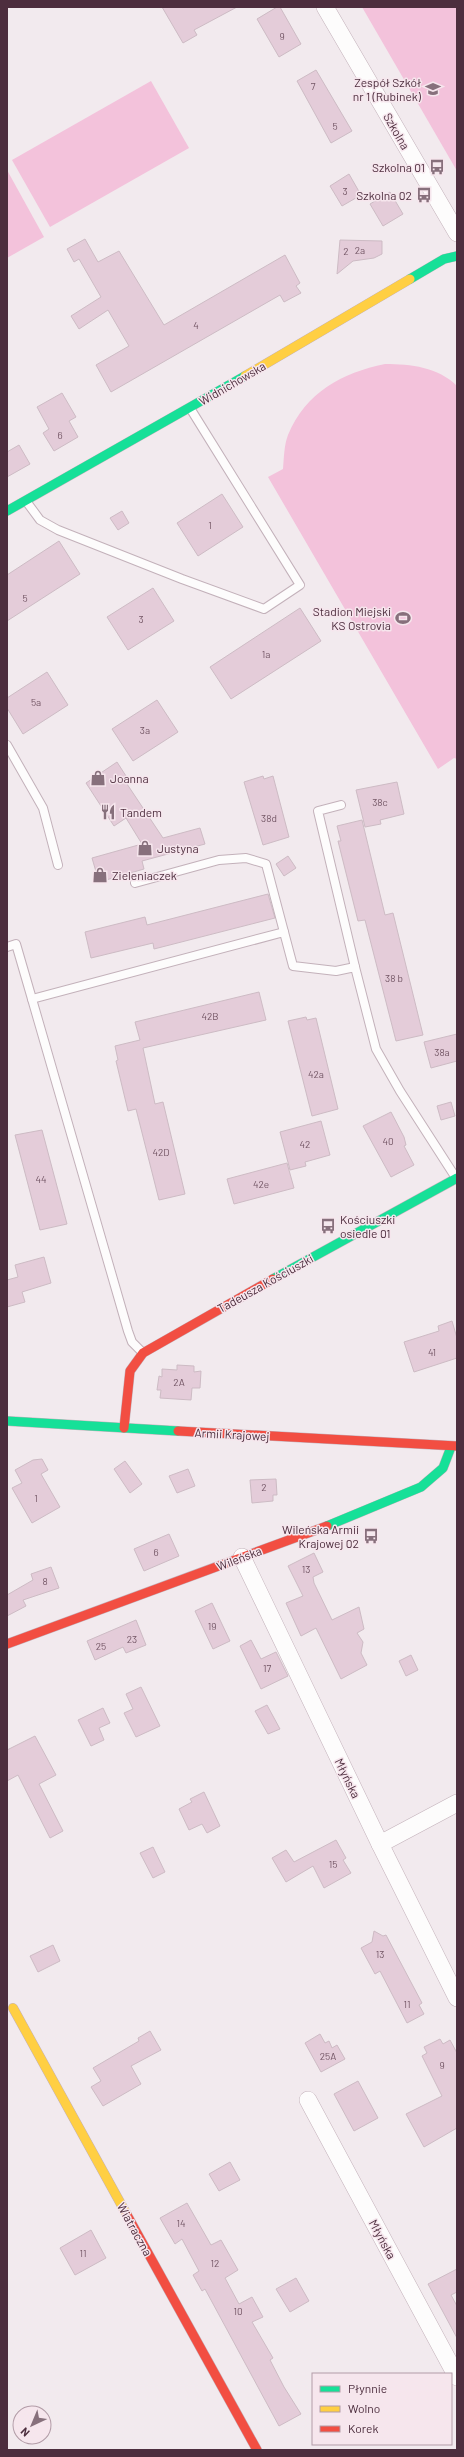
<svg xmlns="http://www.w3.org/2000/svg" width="464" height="2457" viewBox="0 0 464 2457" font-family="Barlow,sans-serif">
<rect width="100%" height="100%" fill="#f2eaee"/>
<g fill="#f3c2db">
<polygon points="362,7 457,7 457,171"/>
<polygon points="151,81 189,148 50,227 12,160"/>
<polygon points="7,170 44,237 7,258"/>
<path d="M385 364C411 364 438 367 457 386V759L454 758 438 769 268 477 283 469C284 458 284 445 288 435 306 392 342 373 385 364Z"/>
</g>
<g fill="#e4ccd9" stroke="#cdbbc4">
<polygon points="162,7 237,7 194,30 197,35 183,43"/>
<polygon points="277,7 280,7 301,44 279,57 257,19"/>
<polygon points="316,70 352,131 331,143 297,81"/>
<polygon points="349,174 361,195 342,206 330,186"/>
<polygon points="390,192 403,214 383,226 370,204"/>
<polygon points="85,239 98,262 119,251 164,325 285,255 300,283 296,286 301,293 284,302 280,295 111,392 96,365 129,346 108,310 79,329 71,316 101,297 79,259 74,262 67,249"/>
<polygon points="340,240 382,241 382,254 374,258 353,261 337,274"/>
<polygon points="62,393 76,417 69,421 78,437 54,451 43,433 49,429 37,407"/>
<polygon points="19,445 30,464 7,477 7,452"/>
<polygon points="222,494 243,527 198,556 177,523"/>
<polygon points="122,511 129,523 118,530 110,518"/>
<polygon points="59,541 80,574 7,621 7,575"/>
<polygon points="153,588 174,621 128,650 107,617"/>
<polygon points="300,608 321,641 231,699 210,667"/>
<polygon points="47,672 68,705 23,734 7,708 7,698"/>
<polygon points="157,700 178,732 133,761 112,729"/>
<polygon points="117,762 126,776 123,778 163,838 200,828 205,844 142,861 144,869 99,882 92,858 142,844 126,818 114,826 86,783"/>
<polygon points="263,776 264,779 273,776 289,837 263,845 244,782"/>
<polygon points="397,782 404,814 380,820 381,824 365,827 356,790"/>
<polygon points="362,820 385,915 393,913 423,1035 396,1041 365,920 358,921 338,841 341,841 337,826"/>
<polygon points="288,856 296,868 284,876 276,864"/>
<polygon points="268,894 275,918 154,949 153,943 91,958 85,932 145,917 147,925"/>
<polygon points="259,992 266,1020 143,1048 155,1104 163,1102 185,1194 159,1200 136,1109 128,1111 116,1061 118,1060 115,1046 140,1040 135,1022"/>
<polygon points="306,1017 307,1020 316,1018 338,1109 312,1116 288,1021"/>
<polygon points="457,1034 457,1061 431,1068 424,1042"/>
<polygon points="451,1102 455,1116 441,1120 437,1106"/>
<polygon points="391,1112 404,1137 406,1145 404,1146 414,1165 391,1177 363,1126"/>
<polygon points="321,1121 330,1155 305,1162 306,1166 290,1170 280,1132"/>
<polygon points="42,1130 67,1224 40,1230 15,1135"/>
<polygon points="287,1163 294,1188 234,1204 227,1179"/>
<polygon points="44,1257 51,1283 22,1292 25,1302 7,1307 7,1280 18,1277 15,1265"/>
<polygon points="452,1321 457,1338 457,1358 414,1372 404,1342 439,1331 438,1326"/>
<polygon points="177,1365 194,1366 194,1372 201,1371 200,1388 192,1388 191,1400 160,1398 161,1390 157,1390 159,1376 162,1377 162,1369 177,1370"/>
<polygon points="42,1459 48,1470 41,1474 60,1507 32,1523 12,1488 22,1483 15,1470 33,1460"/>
<polygon points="125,1461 142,1484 130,1493 114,1469"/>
<polygon points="188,1469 195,1486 177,1493 169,1476"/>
<polygon points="276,1479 277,1495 273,1495 273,1501 252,1503 250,1480"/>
<polygon points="169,1534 179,1556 144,1571 134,1549"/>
<polygon points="314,1553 323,1572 313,1577 314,1583 332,1620 359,1607 364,1629 357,1633 363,1642 361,1653 367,1665 341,1679 316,1628 301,1636 286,1603 303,1596 288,1566"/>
<polygon points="51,1567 59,1588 23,1600 26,1606 7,1616 7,1595 33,1580 31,1574"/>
<polygon points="212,1603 230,1641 213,1649 195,1611"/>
<polygon points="136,1620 146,1645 126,1653 123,1647 95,1660 87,1641"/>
<polygon points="251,1640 261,1659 276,1652 288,1676 261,1689 240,1646"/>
<polygon points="411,1655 418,1670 406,1676 399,1661"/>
<polygon points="141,1687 160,1726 136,1737 124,1713 133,1709 126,1694"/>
<polygon points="267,1705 280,1729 268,1734 255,1711"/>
<polygon points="103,1708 110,1723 99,1728 104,1740 91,1746 78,1720"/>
<polygon points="35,1736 56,1775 39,1784 63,1831 50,1838 18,1775 7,1781 7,1750"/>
<polygon points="204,1792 220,1826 207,1833 202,1824 189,1830 179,1809 192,1802 190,1799"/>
<polygon points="336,1840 346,1858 343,1860 351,1873 324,1888 313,1866 286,1882 272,1858 286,1850 294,1862"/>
<polygon points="153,1847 165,1872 153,1878 140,1853"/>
<polygon points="374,1931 383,1936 386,1935 422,2003 419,2005 424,2014 407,2023 380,1971 375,1974 361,1948 372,1942"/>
<polygon points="53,1945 60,1961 38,1972 30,1956"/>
<polygon points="150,2031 161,2050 131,2066 141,2084 103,2106 91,2087 101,2081 93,2068 139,2041 138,2038"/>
<polygon points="320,2034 325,2043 329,2041 332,2048 337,2045 345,2059 321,2072 305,2043"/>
<polygon points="440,2039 443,2044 450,2040 457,2053 457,2128 424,2147 406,2114 442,2096 422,2056 427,2053 424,2047"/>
<polygon points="358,2081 378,2118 354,2131 334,2094"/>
<polygon points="230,2162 240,2180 219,2191 209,2174"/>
<polygon points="187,2203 211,2245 221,2240 238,2270 225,2278 239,2304 252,2297 263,2317 252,2322 273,2358 270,2360 284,2387 301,2414 279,2426 205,2289 202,2291 193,2275 199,2271 182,2239 175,2244 160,2218"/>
<polygon points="91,2230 106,2258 75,2275 60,2248"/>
<polygon points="457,2269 457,2292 451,2295 457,2306 457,2338 428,2284"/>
<polygon points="296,2278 309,2301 290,2312 276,2289"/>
</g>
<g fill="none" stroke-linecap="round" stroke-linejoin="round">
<g stroke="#c3b1ba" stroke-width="10">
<g id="lane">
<polyline points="26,501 40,520 58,530 182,579 264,609 300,585 190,408"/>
<polyline points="7,745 43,808 58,865"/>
<polyline points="341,805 318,811 355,967"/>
<polyline points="135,883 219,860 246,858 266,864 284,932"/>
<polyline points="7,947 16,944 32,999 284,932 293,966 336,971 355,967 376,1049 400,1091 456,1178"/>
<polyline points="32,999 128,1331 132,1342 143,1353"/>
</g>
</g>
<g stroke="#c3b1ba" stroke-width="18">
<g id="street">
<polyline points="325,7 457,233"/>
<polyline points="242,1557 380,1844 457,1998"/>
<polyline points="380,1844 457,1803"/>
<polyline points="308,2100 457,2377"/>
</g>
</g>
<g stroke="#c3b1ba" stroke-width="10">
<g id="fast">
<polyline points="410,279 444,259 457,256"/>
<polyline points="7,511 245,376"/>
<polyline points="273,1279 457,1178"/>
<polyline points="7,1421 178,1431"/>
<polyline points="327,1526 421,1487 443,1468 451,1447"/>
</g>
</g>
<g stroke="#c3b1ba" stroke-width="10">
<g id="slow">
<polyline points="245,376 410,279"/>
<polyline points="13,2008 127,2215"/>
</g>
</g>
<g stroke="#c3b1ba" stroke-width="10">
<g id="jam">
<polyline points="124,1428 130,1371 143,1353 273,1279"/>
<polyline points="178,1431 457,1446"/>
<polyline points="7,1644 327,1526"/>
<polyline points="127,2215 257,2450"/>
</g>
</g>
<use href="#lane" stroke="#fdfcfc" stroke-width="8"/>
<use href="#street" stroke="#fdfcfc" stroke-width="17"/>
<use href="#fast" stroke="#16e098" stroke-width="9"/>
<use href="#slow" stroke="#ffcf43" stroke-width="9"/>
<use href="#jam" stroke="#f24e42" stroke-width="9"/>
</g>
<defs>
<g id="school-bare" transform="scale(1.2)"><path d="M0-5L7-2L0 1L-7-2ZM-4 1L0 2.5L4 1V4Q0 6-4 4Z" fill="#87707c" stroke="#f6e6ed" stroke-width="2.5" paint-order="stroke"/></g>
<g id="bus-bare" transform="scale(1.2)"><path d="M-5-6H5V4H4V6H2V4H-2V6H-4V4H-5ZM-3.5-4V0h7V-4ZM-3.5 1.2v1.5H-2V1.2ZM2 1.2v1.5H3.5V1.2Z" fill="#87707c" stroke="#f6e6ed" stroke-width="2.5" paint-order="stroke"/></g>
<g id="stadium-bare" transform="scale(1.2)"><path d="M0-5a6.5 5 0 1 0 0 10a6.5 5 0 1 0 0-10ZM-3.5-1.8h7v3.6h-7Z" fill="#87707c" stroke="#f6e6ed" stroke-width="2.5" paint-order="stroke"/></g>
<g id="shop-bare" transform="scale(1.2)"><path d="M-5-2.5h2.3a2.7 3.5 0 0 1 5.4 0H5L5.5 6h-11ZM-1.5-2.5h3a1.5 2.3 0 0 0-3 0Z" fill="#87707c" stroke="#f6e6ed" stroke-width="2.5" paint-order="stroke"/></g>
<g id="restaurant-bare" transform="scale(1.2)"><path d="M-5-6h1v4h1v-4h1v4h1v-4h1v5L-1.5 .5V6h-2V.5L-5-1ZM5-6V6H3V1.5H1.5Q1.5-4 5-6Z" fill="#87707c" stroke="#f6e6ed" stroke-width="2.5" paint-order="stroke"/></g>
</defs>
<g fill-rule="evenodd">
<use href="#school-bare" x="433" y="89"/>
<use href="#bus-bare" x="437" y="167"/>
<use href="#bus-bare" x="424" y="195"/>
<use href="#stadium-bare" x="403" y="618"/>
<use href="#shop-bare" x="98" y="778"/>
<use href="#restaurant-bare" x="108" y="812"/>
<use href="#shop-bare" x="145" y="848"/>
<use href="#shop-bare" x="100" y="875"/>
<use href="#bus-bare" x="328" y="1226"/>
<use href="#bus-bare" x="371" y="1536"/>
</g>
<g text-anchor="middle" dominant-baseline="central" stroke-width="3" stroke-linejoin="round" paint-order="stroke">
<g font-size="10" fill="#735665">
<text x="282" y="36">9</text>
<text x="313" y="86">7</text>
<text x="335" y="126">5</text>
<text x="345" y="191">3</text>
<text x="360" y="250">2a</text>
<text x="346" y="251">2</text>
<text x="196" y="325">4</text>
<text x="60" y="435">6</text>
<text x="210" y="525">1</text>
<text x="25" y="598">5</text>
<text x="141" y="619">3</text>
<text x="266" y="654">1a</text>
<text x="36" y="702">5a</text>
<text x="145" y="730">3a</text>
<text x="380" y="802">38c</text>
<text x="269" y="818">38d</text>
<text x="394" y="978">38 b</text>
<text x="210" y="1016">42B</text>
<text x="442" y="1052">38a</text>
<text x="316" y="1074">42a</text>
<text x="388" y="1141">40</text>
<text x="305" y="1144">42</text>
<text x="161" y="1152">42D</text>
<text x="41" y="1179">44</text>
<text x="261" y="1184">42e</text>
<text x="432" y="1352">41</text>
<text x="179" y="1382">2A</text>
<text x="264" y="1487">2</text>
<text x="36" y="1498">1</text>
<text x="156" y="1552">6</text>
<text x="306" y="1569">13</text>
<text x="45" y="1581">8</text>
<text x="212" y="1626">19</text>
<text x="132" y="1639">23</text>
<text x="101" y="1646">25</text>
<text x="267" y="1668">17</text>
<text x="333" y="1864">15</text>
<text x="380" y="1954">13</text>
<text x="407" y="2004">11</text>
<text x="328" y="2056">25A</text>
<text x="442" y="2065">9</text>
<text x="181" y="2223">14</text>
<text x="83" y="2253">11</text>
<text x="215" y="2263">12</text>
<text x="238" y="2311">10</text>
</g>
<g font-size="12" fill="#4d2e3e" stroke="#f6e6ed" text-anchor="end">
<text x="421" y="82">Zespół Szkół<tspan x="421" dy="14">nr 1 (Rubinek)</tspan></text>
<text x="425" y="167">Szkolna 01</text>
<text x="412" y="195">Szkolna 02</text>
<text x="391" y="611">Stadion Miejski<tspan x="391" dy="14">KS Ostrovia</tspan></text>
<text x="110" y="778" text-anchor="start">Joanna</text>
<text x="120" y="812" text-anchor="start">Tandem</text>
<text x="157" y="848" text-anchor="start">Justyna</text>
<text x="112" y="875" text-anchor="start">Zieleniaczek</text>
<text x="340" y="1219" text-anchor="start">Kościuszki<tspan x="340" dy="14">osiedle 01</tspan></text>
<text x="359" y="1529">Wileńska Armii<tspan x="359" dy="14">Krajowej 02</tspan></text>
</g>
<g font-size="12" fill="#4d2e3e" stroke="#f6e6ed">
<text transform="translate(397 131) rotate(60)">Szkolna</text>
<text transform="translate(232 383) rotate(-30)">Widnichowska</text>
<text transform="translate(265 1283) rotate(-29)">Tadeusza Kościuszki</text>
<text transform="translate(232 1434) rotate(3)">Armii Krajowej</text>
<text transform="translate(239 1558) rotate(-21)">Wileńska</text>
<text transform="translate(348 1778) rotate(64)">Młyńska</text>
<text transform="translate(135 2229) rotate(61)">Wiatraczna</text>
<text transform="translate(383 2239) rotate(62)">Młyńska</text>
</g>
</g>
<rect width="464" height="2457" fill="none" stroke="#4d2e3e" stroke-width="16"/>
<rect x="312" y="2373" width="140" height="72" fill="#f6e6ed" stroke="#b29ca7"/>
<rect x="320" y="2386" width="20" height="6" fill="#16e098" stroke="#b29ca7"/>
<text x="348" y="2393" font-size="12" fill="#4d2e3e">Płynnie</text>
<rect x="320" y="2406" width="20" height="6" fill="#ffcf43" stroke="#b29ca7"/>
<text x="348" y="2413" font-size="12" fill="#4d2e3e">Wolno</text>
<rect x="320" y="2426" width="20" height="6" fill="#f24e42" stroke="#b29ca7"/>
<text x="348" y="2433" font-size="12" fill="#4d2e3e">Korek</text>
<g transform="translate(32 2425) rotate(224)"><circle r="19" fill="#f6e6ed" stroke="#b29ca7"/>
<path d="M0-3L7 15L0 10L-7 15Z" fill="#87707c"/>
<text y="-6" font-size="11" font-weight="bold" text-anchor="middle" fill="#4d2e3e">N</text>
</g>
</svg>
